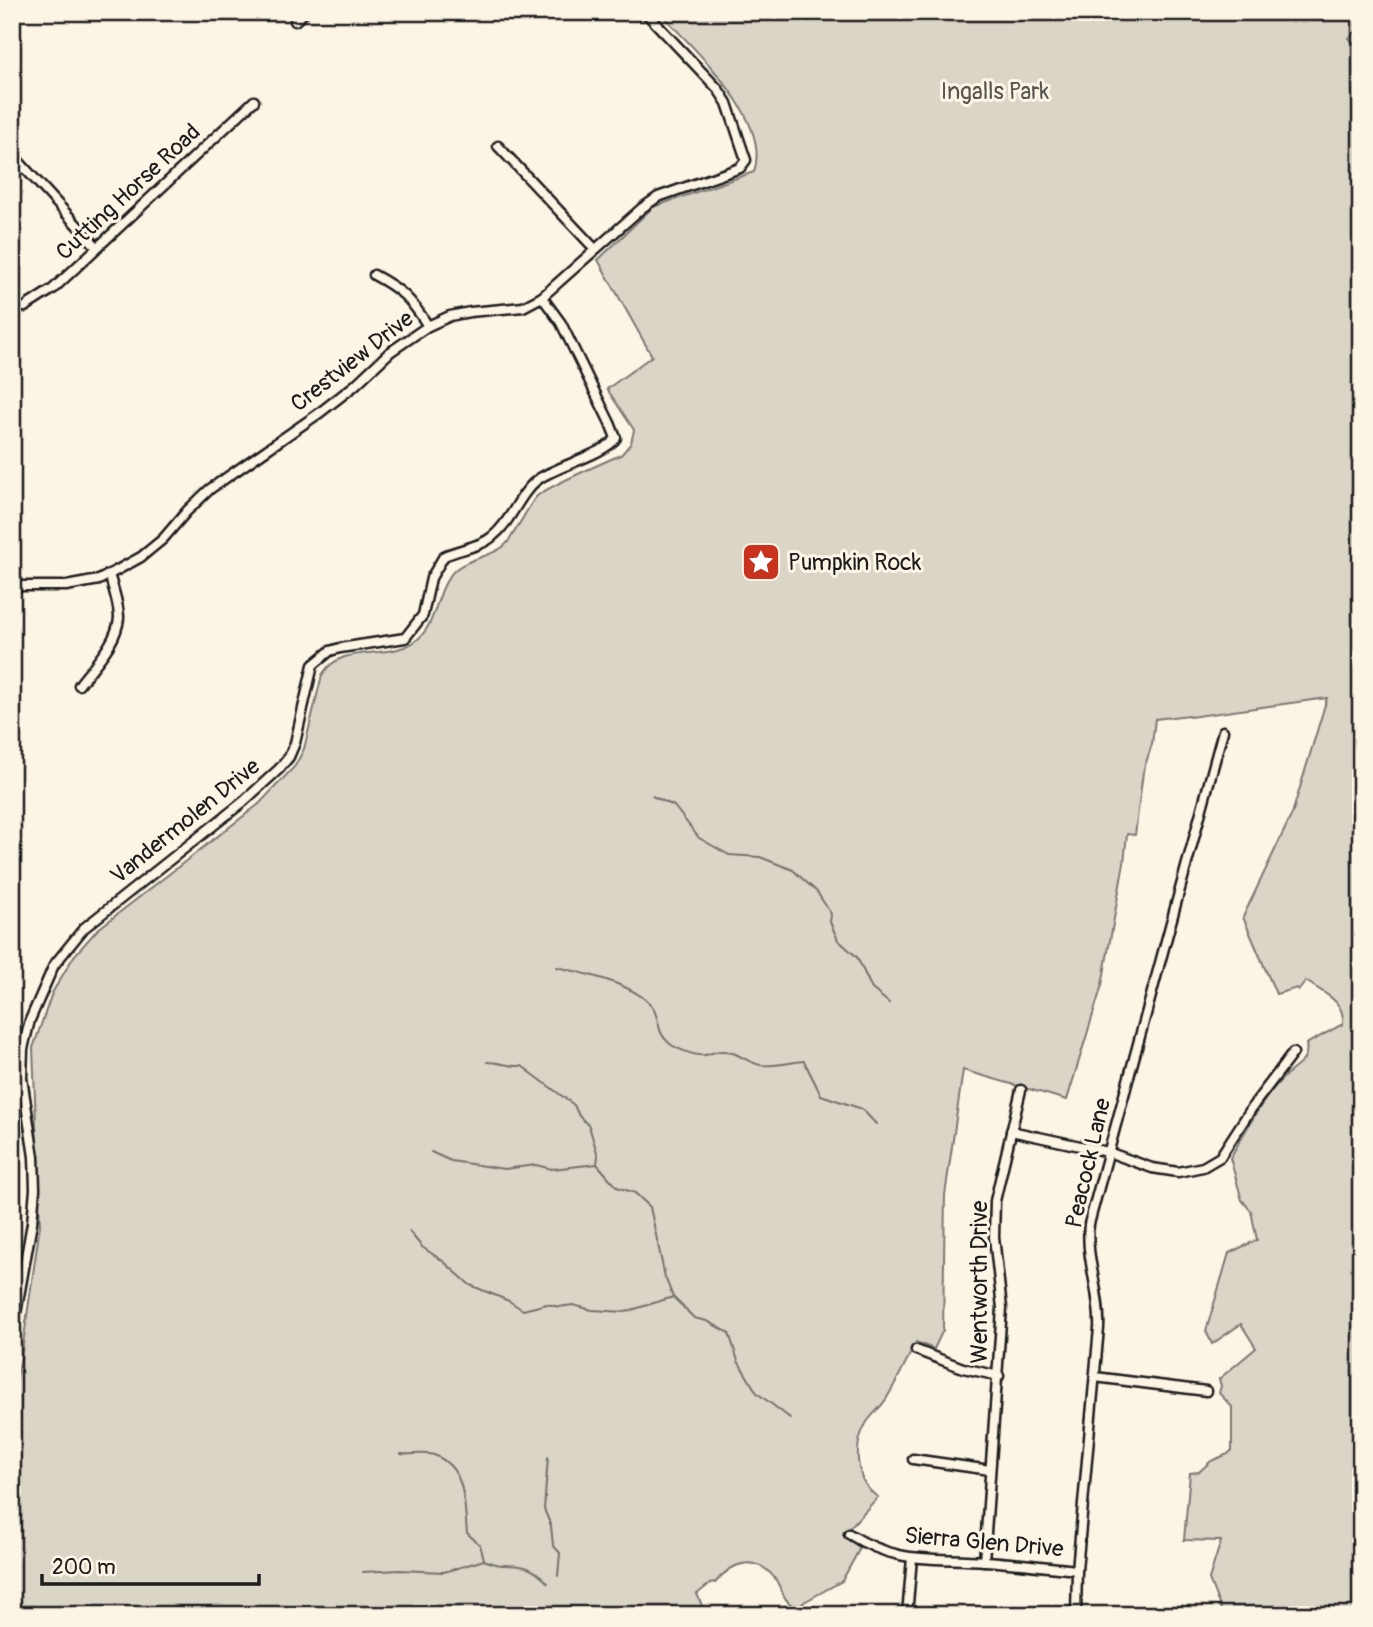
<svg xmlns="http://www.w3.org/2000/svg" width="1373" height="1627" viewBox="0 0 1373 1627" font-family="Pangolin,sans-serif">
<rect width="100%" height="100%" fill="#fcf5e5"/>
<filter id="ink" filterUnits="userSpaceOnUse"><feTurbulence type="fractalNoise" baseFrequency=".0143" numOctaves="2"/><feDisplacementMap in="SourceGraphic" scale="14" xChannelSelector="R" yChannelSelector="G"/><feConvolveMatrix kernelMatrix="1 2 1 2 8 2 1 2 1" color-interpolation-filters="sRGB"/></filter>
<g filter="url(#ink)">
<path fill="#dbd5c8" stroke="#7c7872" stroke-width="2" d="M660 12H1361V27L1349 38 1361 51V1615H1233L1222 1612 1209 1579 1221 1541 1184 1540 1190 1473 1199 1472 1211 1461 1228 1454 1232 1450V1407L1219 1393 1221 1386 1219 1379 1256 1348 1241 1324 1212 1344 1206 1331 1229 1253 1257 1240 1251 1211 1242 1200 1230 1158C1246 1131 1261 1100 1283 1078 1294 1066 1310 1063 1306 1044L1343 1024C1345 1000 1324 994 1306 981L1299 990 1297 988 1276 994 1243 917 1292 814 1327 698 1190 717 1189 715 1155 719 1152 744 1143 772 1135 835 1127 834 1124 863 1102 985 1067 1100 963 1070 945 1195 943 1330 934 1349 916 1342C907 1360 898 1379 888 1396 883 1406 873 1413 867 1422 853 1444 854 1482 878 1497L843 1535 860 1548 842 1581 795 1607C784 1602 782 1590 776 1580 757 1553 732 1562 715 1583L712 1582 697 1594 706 1615H12V1400L21 1358 40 1225 33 1048 52 993 74 956 97 930 259 804 295 766 304 749 322 675C343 640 390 663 418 639 439 620 435 588 456 569 469 558 491 557 504 546 512 540 527 508 536 497 545 487 606 462 622 454L631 443 634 430 607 389 652 356 598 260 653 207 754 172C772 117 693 50 660 12Z"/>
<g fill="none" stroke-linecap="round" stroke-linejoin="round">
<g stroke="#75726c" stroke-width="2">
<polyline points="652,796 674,806 699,838 729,855 760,857 793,870 817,892 831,914 830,922 838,940 857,957 872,989 889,1003"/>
<path d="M557 967C583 973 641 985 654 1010 661 1024 656 1032 670 1044 677 1049 697 1057 705 1055 710 1054 716 1051 721 1051 735 1050 748 1063 761 1065 770 1067 793 1062 804 1061L821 1095 862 1109 876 1124"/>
<path d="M487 1062C500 1062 510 1067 522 1066L574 1105 579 1116 589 1126 598 1156 597 1164 617 1187 635 1193 650 1207 665 1277 673 1297"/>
<polyline points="431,1152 451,1161 504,1169 536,1165 552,1169 597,1164"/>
<polyline points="409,1231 422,1247 443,1261 470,1285 509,1301 523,1310 547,1304 559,1307 573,1305 592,1310 625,1312 673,1297 694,1318 707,1321 729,1333 738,1361 757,1393 790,1418"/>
<path d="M401 1454C410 1455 426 1452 434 1455 467 1468 464 1504 467 1533L480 1545 484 1559"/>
<polyline points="548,1457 544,1509 551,1526 553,1545 560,1553 558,1576"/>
<path d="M363 1572 400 1570 444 1572 484 1560C510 1573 521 1554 548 1583"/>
</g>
<g stroke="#1c1c1c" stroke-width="13">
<g id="minor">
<polyline points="295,21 305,12"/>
<polyline points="498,146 595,249"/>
<polyline points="12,154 96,246"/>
<path d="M374 275C402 290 411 299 428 326"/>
<polyline points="25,307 53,289 254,101"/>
<polyline points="12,586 66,586 99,580 141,557 163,539 187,511 210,489 318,414 354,386 390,352 428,326 450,316 470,312 523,307 542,297 642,208 658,197 740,168 746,160 727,103 718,89 645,12"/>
<path d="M79 685C93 666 117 643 119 618 119 604 113 588 109 574"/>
<polyline points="1011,1131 1108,1152 1152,1168 1178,1172 1203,1167 1220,1157 1255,1103 1293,1053"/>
<path d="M12 1336 32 1223 35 1189 34 1157 22 1078 23 1049 30 1020 54 965 84 928 243 802 279 769 289 757 295 743 313 665 330 651 340 648 405 638 423 615 431 578 444 556C459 549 481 547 493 536 513 520 519 492 540 478 559 466 606 453 616 438L610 423 561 323 542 297"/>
<polyline points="916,1350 963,1368 999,1376"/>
<polyline points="1095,1377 1206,1391"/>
<polyline points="913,1459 990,1470"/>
<path d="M849 1534C899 1565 930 1557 985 1561 1016 1563 1047 1567 1077 1570"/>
<polyline points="984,1561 1002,1308 994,1237 995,1201 1021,1090"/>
<polyline points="907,1615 912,1558"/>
<path d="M1076 1615 1077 1570 1099 1328C1101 1293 1085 1259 1089 1224L1223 731"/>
</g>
</g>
<use href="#minor" stroke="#fcf5e5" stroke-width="8"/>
</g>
</g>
<defs>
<g id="sight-square" transform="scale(2.0125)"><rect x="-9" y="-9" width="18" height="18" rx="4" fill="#c8321e" stroke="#fcf5e5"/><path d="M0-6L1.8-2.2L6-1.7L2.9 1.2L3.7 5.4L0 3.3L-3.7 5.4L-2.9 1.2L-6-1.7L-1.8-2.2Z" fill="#fff"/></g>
</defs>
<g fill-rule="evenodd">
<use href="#sight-square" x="761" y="562"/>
</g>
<g text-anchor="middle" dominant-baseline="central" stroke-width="6" stroke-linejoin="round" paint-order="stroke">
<g font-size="23" fill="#555450" stroke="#fcf5e5">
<text x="995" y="91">Ingalls Park</text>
</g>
<g font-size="23" fill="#1c1c1c" stroke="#fcf5e5">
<text transform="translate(128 192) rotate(-43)">Cutting Horse Road</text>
<text transform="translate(352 361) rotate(-38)">Crestview Drive</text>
<text transform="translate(185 821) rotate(-39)">Vandermolen Drive</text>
<text transform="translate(1088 1163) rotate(-77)">Peacock Lane</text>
<text transform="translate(979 1282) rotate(-90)">Wentworth Drive</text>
<text transform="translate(984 1542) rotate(5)">Sierra Glen Drive</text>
</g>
<g font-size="23" fill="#1c1c1c" stroke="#fcf5e5" text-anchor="start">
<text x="788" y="562">Pumpkin Rock</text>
</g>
</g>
<rect width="1373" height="1627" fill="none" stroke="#fcf5e5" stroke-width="42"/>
<rect x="21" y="21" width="1331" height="1585" fill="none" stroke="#1c1c1c" stroke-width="2.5" filter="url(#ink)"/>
<path d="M42 1574v10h217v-10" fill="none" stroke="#1c1c1c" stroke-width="3.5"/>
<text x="52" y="1574" font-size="21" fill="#1c1c1c" stroke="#fcf5e5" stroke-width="5" paint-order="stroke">200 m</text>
</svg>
